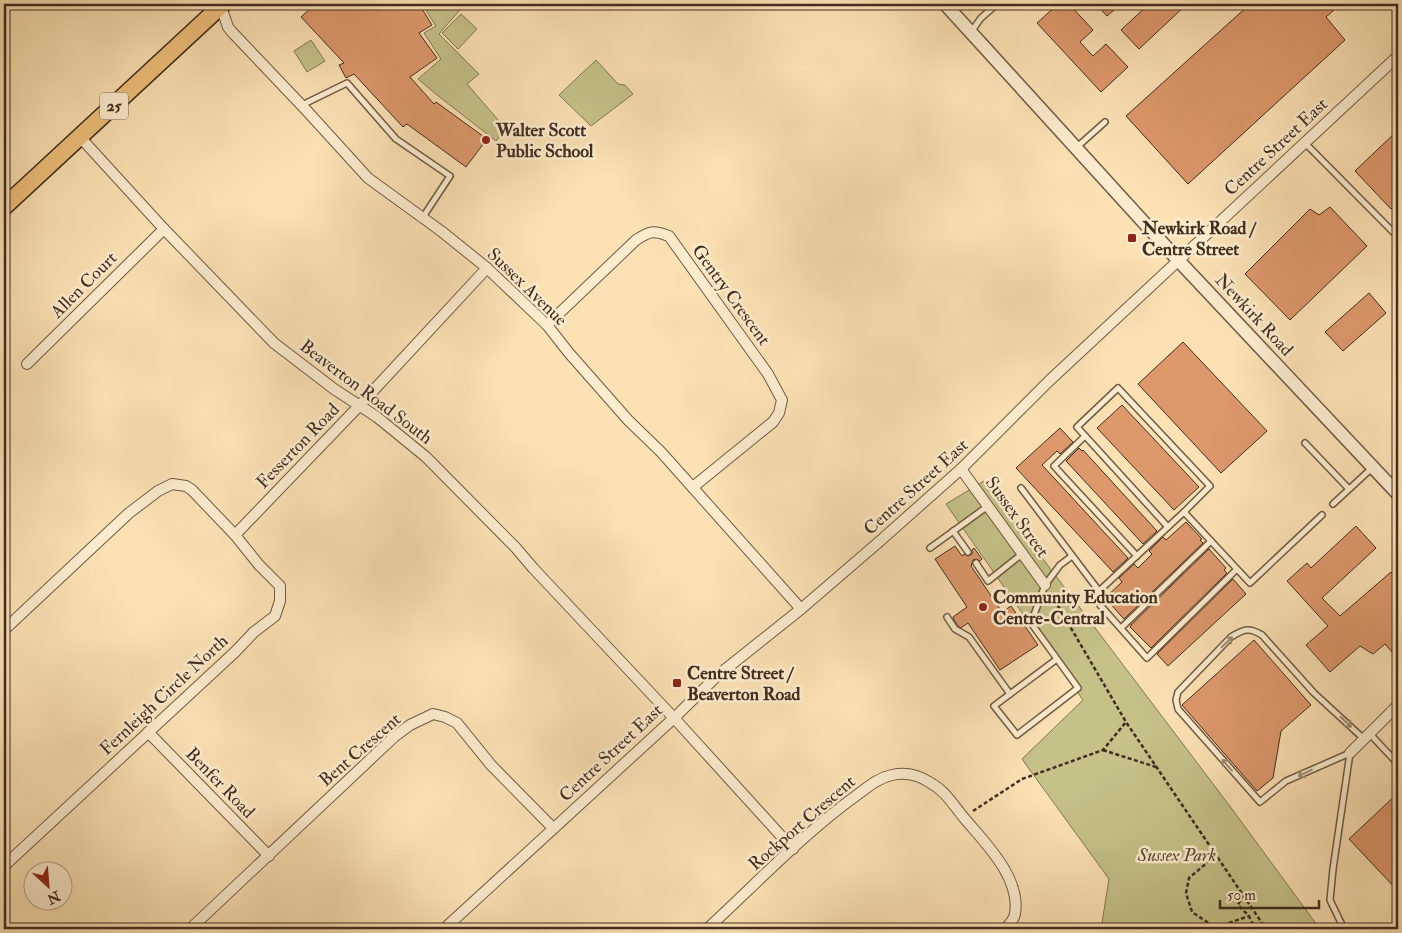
<svg xmlns="http://www.w3.org/2000/svg" width="1402" height="933" viewBox="0 0 1402 933" font-family="'IM FELL Double Pica',serif">
<rect width="100%" height="100%" fill="#fbe1b4"/>
<filter id="stains"><feTurbulence type="fractalNoise" baseFrequency=".004" numOctaves="4"/><feColorMatrix values="0 0 0 0 .2 0 0 0 0 .09 0 0 0 0 .02 0 0 0 .5 -.17"/></filter>
<radialGradient id="worn" r=".72"><stop offset=".6" stop-color="#630" stop-opacity="0"/><stop offset="1" stop-color="#630" stop-opacity=".3"/></radialGradient>
<g fill="#c5c189" stroke="#837754">
<polygon points="422,4 465,4 439,34 479,74 467,84 506,129 496,141 437,95 418,79 441,59 424,33 436,26"/>
<polygon points="461,14 477,29 458,49 442,33"/>
<polygon points="311,40 325,61 307,72 294,51"/>
<polygon points="596,60 618,84 625,85 633,94 591,126 559,95"/>
<polygon points="984,481 1229,805 1320,929 1101,929 1109,879 1022,759 1083,700 946,504"/>
</g>
<g fill="#dd986c" stroke="#412d1f">
<polygon points="315,4 419,4 432,25 419,33 437,58 410,77 434,104 436,102 487,139 466,167 407,124 403,127 354,74 346,78 339,65 344,63 301,17"/>
<polygon points="1058,4 1069,4 1093,30 1080,42 1093,56 1106,44 1128,67 1101,92 1037,23"/>
<polygon points="1096,4 1121,4 1107,16"/>
<polygon points="1149,4 1187,4 1139,49 1121,30"/>
<polygon points="1250,4 1341,4 1326,17 1345,40 1188,184 1126,116"/>
<polygon points="1398,130 1398,202 1391,209 1355,171"/>
<polygon points="1330,207 1367,246 1290,320 1245,274 1310,209 1319,215"/>
<polygon points="1369,293 1386,313 1343,351 1325,332"/>
<polygon points="1183,342 1267,431 1221,473 1138,384"/>
<polygon points="1122,405 1199,487 1174,510 1097,428"/>
<polygon points="1060,428 1073,442 1060,454 1057,451 1042,465 1128,558 1113,572 1016,468"/>
<polygon points="1079,448 1082,451 1083,450 1157,531 1143,544 1066,461"/>
<polygon points="1186,522 1202,539 1200,540 1203,543 1124,619 1105,598 1122,582 1119,578 1134,564 1138,568 1152,554 1149,551 1163,537 1166,540"/>
<polygon points="1356,526 1376,548 1322,598 1340,616 1391,572 1398,580 1398,659 1385,644 1373,654 1360,646 1330,672 1306,645 1328,626 1287,581 1307,563 1311,568"/>
<polygon points="955,546 962,556 964,554 968,556 972,554 972,550 974,548 982,559 980,561 976,559 973,560 971,566 1002,612 1011,606 1038,645 1000,670 968,623 961,628 958,626 953,618 953,617 967,607 935,559"/>
<polygon points="1209,549 1226,568 1224,570 1227,573 1151,648 1130,627 1131,625"/>
<polygon points="1233,579 1246,594 1168,666 1157,654"/>
<polygon points="1254,640 1311,705 1281,731 1273,778 1257,791 1182,705"/>
<polygon points="1398,793 1398,891 1349,839"/>
</g>
<g fill="none" stroke-linecap="round" stroke-linejoin="round">
<g stroke="#705a44" stroke-width="8">
<g id="service">
<polyline points="971,32 981,18 997,4"/>
<polyline points="302,105 347,83 396,139 450,176 423,217"/>
<polyline points="1305,143 1398,237"/>
<polyline points="1077,147 1105,122"/>
<polyline points="1085,436 1054,466 1137,556"/>
<polyline points="1305,443 1349,489"/>
<polyline points="1021,488 1099,591"/>
<polyline points="1333,504 1372,468"/>
<polyline points="1168,527 1077,427 1118,388 1210,486 1184,512"/>
<polyline points="953,531 968,552"/>
<polyline points="930,548 988,506"/>
<polyline points="976,563 988,581 1022,554"/>
<polyline points="1237,569 1147,658 1100,605 1099,591 1184,512 1250,583 1322,515"/>
<polyline points="947,617 955,629 969,637 1010,694"/>
<polyline points="1121,628 1211,541"/>
<polyline points="1057,659 994,706 1017,735 1078,688 1031,623 1045,585 1060,565 1072,556"/>
<polyline points="1370,734 1398,764"/>
<path d="M1350 753 1286 781 1260 802 1178 709 1176 700 1178 692 1231 637C1244 629 1249 627 1262 635L1314 693 1364 739"/>
<polyline points="1344,929 1330,900 1333,869 1350,753"/>
</g>
</g>
<g stroke="#705a44" stroke-width="12">
<g id="minor">
<polyline points="220,4 228,27 231,31 307,111 368,178 441,231 487,268 547,325 569,353 628,420 661,452 801,609"/>
<polyline points="80,137 164,229 274,343 334,389 377,417 426,457 516,548 533,568 674,718 793,849"/>
<path d="M547 325 636 240C650 231 653 230 669 236L768 374 782 400 779 413 773 422 693 487"/>
<polyline points="27,364 164,229"/>
<polyline points="961,469 1045,585"/>
<polyline points="235,535 359,406 487,268"/>
<polyline points="4,630 129,513 158,491 172,484 186,486 192,490 235,535 259,565 280,586 280,601 275,616 254,632 235,652 4,866"/>
<polyline points="148,732 269,856"/>
<polyline points="1350,753 1398,705"/>
<polyline points="190,929 394,737 410,725 433,714 445,717 457,723 491,765 553,828"/>
<polyline points="444,929 674,718 717,676 801,609 880,541 961,469 1049,381 1398,56"/>
<path d="M707 929C756 884 803 834 857 795 868 787 878 778 892 775 905 772 918 775 929 782 946 791 953 805 965 819 986 844 1021 878 1015 914 1014 919 1009 925 1005 929"/>
</g>
</g>
<g stroke="#705a44" stroke-width="15">
<polyline id="tertiary" points="945,4 1178,260 1398,494"/>
</g>
<g stroke="#412d1f" stroke-width="19">
<polyline id="primary" points="4,207 223,4"/>
</g>
<g stroke="#412d1f" stroke-width="2.5" stroke-dasharray="4 2.5" stroke-linecap="butt">
<polyline points="1051,594 1126,722 1266,929"/>
<polyline points="1103,750 1156,767"/>
<polyline points="973,811 1022,779 1103,750 1126,722"/>
<polyline points="1215,856 1189,878 1186,893 1192,912 1210,924 1220,926 1249,916"/>
<polyline points="1243,895 1238,905 1249,916 1255,929"/>
</g>
<use href="#service" stroke="#fcecce" stroke-width="5"/>
<use href="#minor" stroke="#fcecce" stroke-width="10"/>
<use href="#tertiary" stroke="#fcecce" stroke-width="12"/>
<use href="#primary" stroke="#eec07a" stroke-width="16"/>
</g>
<defs><path id="oneway-shaft" d="M-6 0H5M1.5-3L5.5 0L1.5 3" fill="none" stroke-width="1.6" stroke-linecap="round" stroke-linejoin="round" transform="scale(1.25)"/></defs>
<g stroke="#9e8c76">
<use href="#oneway-shaft" transform="translate(1227 642) rotate(-44)"/>
<use href="#oneway-shaft" transform="translate(1346 722) rotate(44)"/>
<use href="#oneway-shaft" transform="translate(1227 765) rotate(-132)"/>
<use href="#oneway-shaft" transform="translate(1305 773) rotate(155)"/>
</g>
<g fill="#8f2418" stroke="#fcecce" stroke-width="2">
<circle cx="486" cy="140" r="5"/>
<rect x="1127" y="233" width="10" height="10" rx="2.5"/>
<circle cx="983" cy="607" r="5"/>
<rect x="672" y="678" width="10" height="10" rx="2.5"/>
</g>
<g text-anchor="middle" dominant-baseline="central" stroke-width="5" stroke-linejoin="round" paint-order="stroke">
<rect fill="#fcecce" stroke="#796654" stroke-width="1" x="100" y="92.5" width="28" height="27" rx="4"/>
<g font-size="16" font-weight="bold" fill="#412d1f">
<text x="114" y="106">25</text>
</g>
<g font-size="18" font-weight="bold" fill="#412d1f" stroke="#fcecce" text-anchor="start">
<text x="496" y="130">Walter Scott<tspan x="496" dy="21">Public School</tspan></text>
<text x="1142" y="228">Newkirk Road /<tspan x="1142" dy="21">Centre Street</tspan></text>
<text x="993" y="597">Community Education<tspan x="993" dy="21">Centre-Central</tspan></text>
<text x="687" y="673">Centre Street /<tspan x="687" dy="21">Beaverton Road</tspan></text>
</g>
<g font-size="18" fill="#412d1f" stroke="#fcecce">
<text transform="translate(1276 147) rotate(-43)">Centre Street East</text>
<text transform="translate(84 285) rotate(-45)">Allen Court</text>
<text transform="translate(527 287) rotate(44)">Sussex Avenue</text>
<text transform="translate(731 295) rotate(54)">Gentry Crescent</text>
<text transform="translate(1254 315) rotate(47)">Newkirk Road</text>
<text transform="translate(366 392) rotate(37)">Beaverton Road South</text>
<text transform="translate(298 446) rotate(-46)">Fesserton Road</text>
<text transform="translate(916 487) rotate(-42)">Centre Street East</text>
<text transform="translate(1017 517) rotate(54)">Sussex Street</text>
<text transform="translate(164 695) rotate(-43)">Fernleigh Circle North</text>
<text transform="translate(360 750) rotate(-41)">Bent Crescent</text>
<text transform="translate(611 753) rotate(-43)">Centre Street East</text>
<text transform="translate(220 783) rotate(46)">Benfer Road</text>
<text transform="translate(802 823) rotate(-41)">Rockport Crescent</text>
</g>
<g font-size="18" font-style="italic" fill="#5b4b34" stroke="#fcecce">
<text x="1177" y="855">Sussex Park</text>
</g>
</g>
<rect width="1402" height="933" fill="none" stroke="#fbe1b4" stroke-width="20"/>
<rect x="5" y="5" width="1392" height="923" fill="none" stroke="#412d1f" stroke-width="2.5"/>
<rect x="10" y="10" width="1382" height="913" fill="none" stroke="#412d1f"/>
<g transform="translate(48 886) rotate(154)"><circle r="24" fill="#fcecce" stroke="#b1a088"/>
<path d="M0-4L9 19L0 12L-9 19Z" fill="#8f2418"/>
<text y="-8" font-size="14" font-weight="bold" text-anchor="middle" fill="#412d1f">N</text>
</g>
<path d="M1220 900v8h99v-8" fill="none" stroke="#412d1f" stroke-width="2.5"/>
<text x="1227" y="900" font-size="15" fill="#412d1f" stroke="#fcecce" stroke-width="4" paint-order="stroke">50 m</text>
<rect width="100%" height="100%" filter="url(#stains)"/>
<rect width="100%" height="100%" fill="url(#worn)"/>
</svg>
